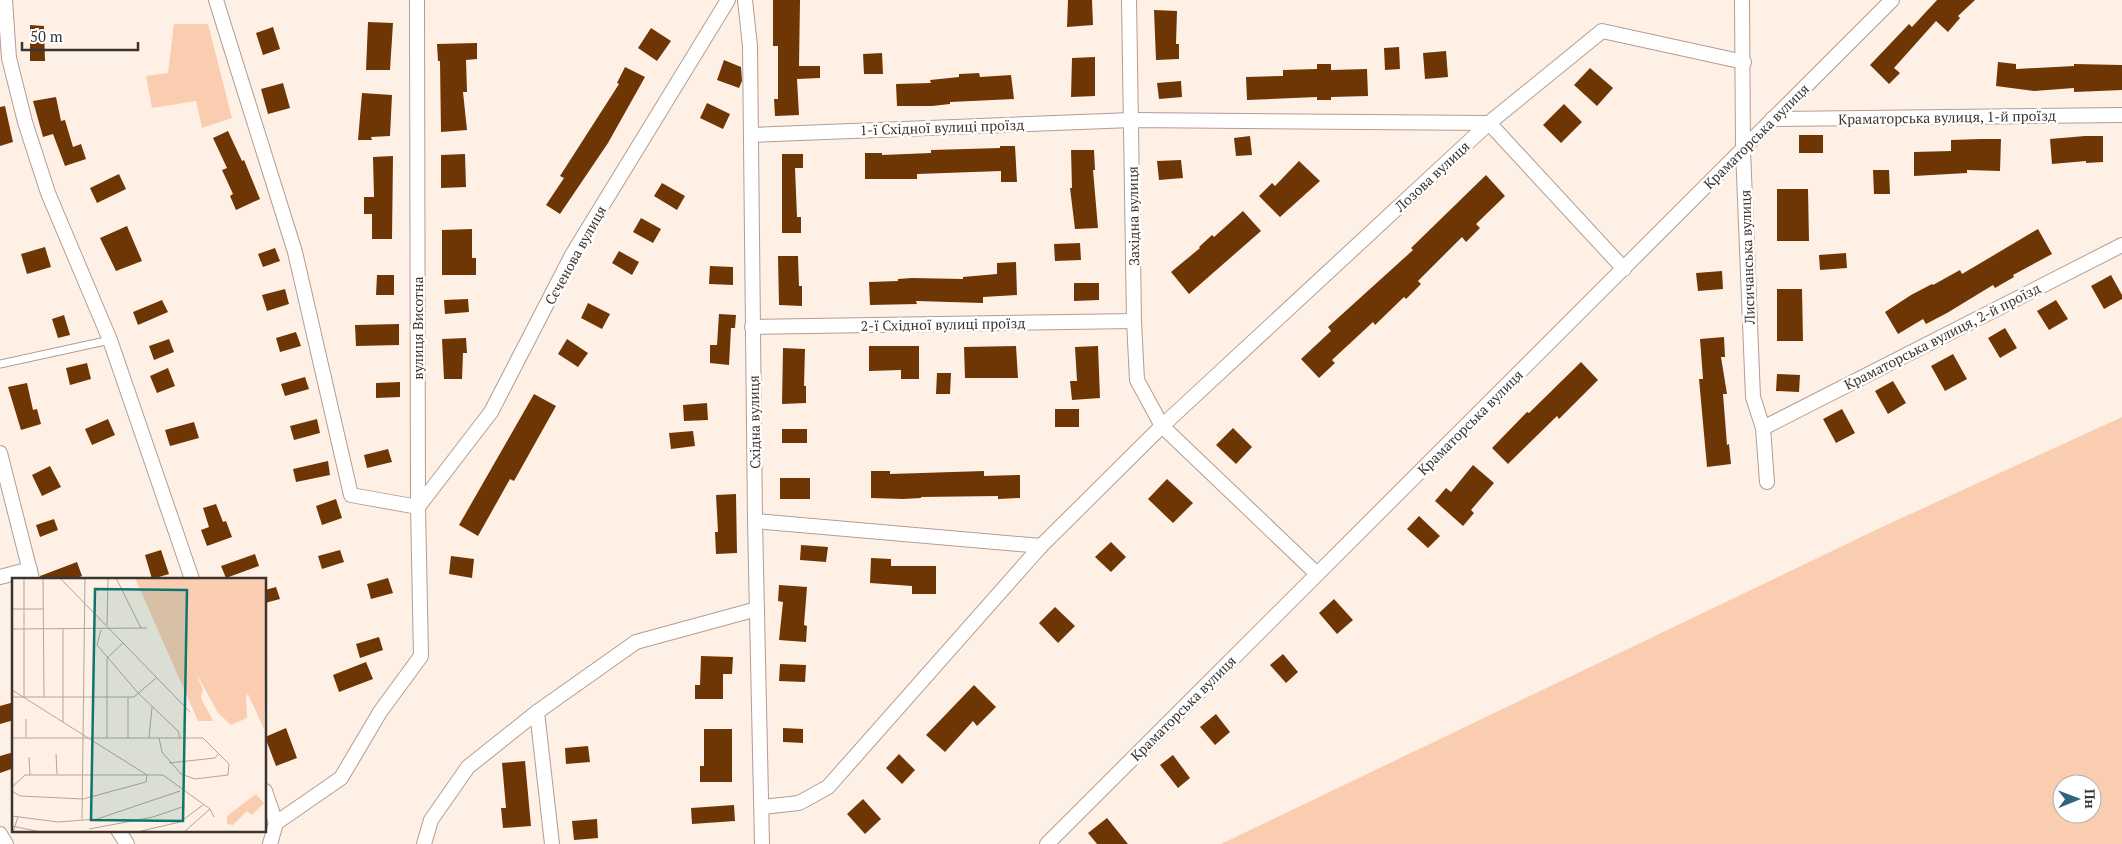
<svg xmlns="http://www.w3.org/2000/svg" width="2122" height="844" viewBox="0 0 2122 844" font-family="'PT Serif',serif">
<rect width="100%" height="100%" fill="#fff0e6"/>
<g fill="#fbcdb0" fill-rule="evenodd">
<polygon points="174,24 208,24 232,118 202,128 196,101 152,108 146,76 168,73"/>
<path d="M2122 417V844H1221L1882 527ZM2062 784H2092V814H2062Z"/>
</g>
<g fill="#6f3605">
<polygon points="773,0 800,0 799,66 820,66 820,78 797,79 799,115 775,116 774,99 778,99 778,46 773,46"/>
<polygon points="1068,0 1092,0 1093,25 1067,27"/>
<polygon points="1937,0 1975,0 1958,16 1960,18 1948,32 1936,21 1894,68 1900,73 1889,84 1870,65 1909,24 1912,27"/>
<polygon points="1154,10 1177,11 1176,44 1179,44 1179,59 1156,60"/>
<polygon points="368,22 393,23 390,70 366,70"/>
<polygon points="30,25 44,26 45,61 30,61"/>
<polygon points="273,27 280,49 263,55 256,33"/>
<polygon points="651,28 671,41 657,61 638,48"/>
<polygon points="477,43 477,59 466,60 467,92 463,92 467,130 441,132 440,61 438,61 437,44"/>
<polygon points="1399,47 1400,69 1385,70 1384,48"/>
<polygon points="1446,51 1448,77 1425,79 1423,53"/>
<polygon points="882,53 883,74 864,74 863,54"/>
<polygon points="1095,57 1095,96 1071,97 1072,58"/>
<polygon points="724,60 741,67 742,81 739,88 717,80"/>
<polygon points="1998,62 2016,64 2016,69 2074,66 2074,64 2122,65 2122,90 2074,92 2074,88 2034,91 1996,86"/>
<polygon points="1317,64 1331,64 1331,70 1367,69 1368,96 1331,97 1331,100 1317,100 1317,97 1247,100 1246,77 1283,76 1283,70 1317,69"/>
<polygon points="625,67 645,77 608,143 560,214 546,205 564,178 560,176 619,84 617,83"/>
<polygon points="1590,68 1613,88 1597,106 1574,85"/>
<polygon points="979,73 980,77 1011,75 1014,99 950,102 950,104 932,106 897,106 896,84 931,83 930,80 959,77 959,74"/>
<polygon points="1181,81 1182,97 1159,99 1157,83"/>
<polygon points="283,83 290,108 268,114 261,89"/>
<polygon points="362,93 392,95 390,136 371,137 372,140 358,140"/>
<polygon points="56,97 61,121 65,120 73,147 81,144 86,159 65,166 53,134 43,137 33,101"/>
<polygon points="707,103 730,114 723,129 700,118"/>
<polygon points="1564,104 1582,122 1561,143 1543,125"/>
<polygon points="5,106 13,142 0,146 0,107"/>
<polygon points="228,131 242,161 244,160 260,199 236,210 230,196 233,194 222,170 227,168 213,138"/>
<rect x="1799" y="135" width="24" height="18"/>
<polygon points="1250,136 1252,155 1236,156 1234,138"/>
<polygon points="2085,136 2103,136 2103,162 2086,163 2086,161 2052,164 2050,139"/>
<polygon points="1981,139 2001,139 2000,171 1967,170 1967,173 1914,176 1914,152 1951,151 1951,140"/>
<polygon points="1000,146 1015,146 1017,182 1001,182 1001,171 917,174 917,179 865,179 865,153 882,153 882,155 931,153 931,150 1000,148"/>
<polygon points="1071,150 1094,150 1095,170 1093,170 1098,228 1075,229 1070,188 1072,188"/>
<polygon points="465,154 466,187 441,188 441,155"/>
<polygon points="782,154 803,154 803,168 795,168 797,217 801,217 801,233 782,233"/>
<polygon points="393,156 392,239 372,239 372,214 364,214 364,197 374,197 373,157"/>
<polygon points="1181,160 1183,178 1159,180 1157,161"/>
<polygon points="1299,161 1320,181 1280,217 1259,196 1272,183 1275,186"/>
<polygon points="1873,170 1889,170 1890,194 1874,194"/>
<polygon points="119,174 126,189 97,203 90,188"/>
<polygon points="1486,175 1505,196 1476,224 1480,228 1466,242 1462,237 1418,281 1421,284 1406,299 1404,297 1375,325 1373,322 1332,360 1335,363 1319,378 1301,359 1331,331 1328,327 1413,250 1411,248"/>
<polygon points="662,183 685,196 677,210 654,196"/>
<polygon points="1777,189 1808,189 1809,241 1777,241"/>
<polygon points="1243,211 1261,231 1189,294 1171,272 1200,248 1199,247 1212,235 1214,237"/>
<polygon points="641,218 661,229 653,243 633,232"/>
<polygon points="127,226 142,261 116,271 100,238"/>
<polygon points="472,229 472,258 476,258 476,275 442,275 442,230"/>
<polygon points="2038,229 2052,254 2013,275 2014,277 1995,288 1993,285 1947,313 1926,324 1923,319 1898,334 1885,312 1911,295 1932,284 1933,285 1960,270 1962,274"/>
<polygon points="1080,243 1081,260 1055,261 1054,244"/>
<polygon points="45,247 51,267 27,274 21,254"/>
<polygon points="275,248 280,261 263,267 258,254"/>
<polygon points="619,251 639,262 632,275 612,263"/>
<polygon points="1846,253 1847,268 1820,270 1819,255"/>
<polygon points="778,256 798,256 799,286 802,286 802,306 779,305"/>
<polygon points="1016,262 1017,295 983,297 983,303 916,301 917,304 870,305 869,282 898,281 898,279 912,278 963,279 963,277 997,274 997,263"/>
<polygon points="710,266 733,267 733,285 709,284"/>
<polygon points="1722,271 1723,289 1698,291 1696,273"/>
<polygon points="377,275 394,275 394,295 376,295"/>
<polygon points="2111,275 2122,295 2122,299 2104,309 2091,286"/>
<polygon points="1074,283 1099,283 1099,300 1074,301"/>
<polygon points="285,289 289,304 267,311 262,295"/>
<polygon points="1777,289 1802,289 1803,341 1777,341"/>
<polygon points="468,299 469,312 445,314 444,300"/>
<polygon points="162,300 168,312 138,325 133,312"/>
<polygon points="2056,300 2068,319 2049,330 2037,311"/>
<polygon points="588,303 610,314 602,329 581,318"/>
<polygon points="719,314 736,315 735,328 731,328 729,365 710,363 710,345 717,345"/>
<polygon points="64,315 70,335 58,338 52,319"/>
<polygon points="399,324 399,345 356,346 355,325"/>
<polygon points="2005,328 2017,348 2000,358 1988,338"/>
<polygon points="296,332 301,346 280,352 276,338"/>
<polygon points="1724,337 1725,357 1721,357 1727,394 1723,394 1727,445 1729,444 1731,464 1707,467 1699,379 1703,379 1700,339"/>
<polygon points="466,338 467,353 463,353 462,379 444,379 442,339"/>
<polygon points="169,339 174,352 154,360 149,346"/>
<polygon points="567,339 588,353 578,367 558,354"/>
<polygon points="869,346 919,346 919,379 901,379 901,370 869,371"/>
<polygon points="1016,346 1018,378 965,378 964,347"/>
<polygon points="1098,346 1100,398 1072,400 1070,381 1077,381 1075,347"/>
<polygon points="783,348 805,349 804,386 806,386 806,403 782,404"/>
<polygon points="1953,354 1967,379 1945,391 1931,366"/>
<polygon points="1581,362 1598,380 1559,419 1557,416 1508,464 1492,448 1527,412 1529,413"/>
<polygon points="87,363 91,379 70,385 66,368"/>
<polygon points="168,368 175,386 157,393 150,376"/>
<polygon points="937,373 951,373 950,394 936,394"/>
<polygon points="1777,374 1800,375 1799,392 1776,391"/>
<polygon points="305,377 309,389 285,396 281,384"/>
<polygon points="1893,381 1906,403 1888,414 1875,391"/>
<polygon points="400,382 400,397 376,398 376,383"/>
<polygon points="27,383 33,410 37,409 41,424 21,430 8,387"/>
<polygon points="534,394 556,406 514,481 510,479 478,536 459,525"/>
<polygon points="707,403 708,420 684,421 683,405"/>
<rect x="1055" y="409" width="24" height="18"/>
<polygon points="1842,409 1855,433 1836,443 1823,419"/>
<polygon points="108,419 115,435 92,445 85,429"/>
<polygon points="317,419 320,433 294,440 290,426"/>
<polygon points="194,422 199,438 170,446 165,430"/>
<polygon points="1233,428 1252,447 1236,464 1216,445"/>
<rect x="782" y="429" width="25" height="14"/>
<polygon points="693,431 695,446 671,449 669,433"/>
<polygon points="388,449 392,462 367,468 364,455"/>
<polygon points="328,461 330,475 296,482 293,469"/>
<polygon points="1473,465 1494,483 1471,510 1474,513 1463,526 1435,501 1446,488 1451,492"/>
<polygon points="50,466 61,487 42,496 32,475"/>
<polygon points="871,471 890,471 890,474 984,471 984,476 1020,475 1020,498 998,499 998,496 921,497 921,498 903,499 871,498"/>
<rect x="780" y="478" width="30" height="21"/>
<polygon points="1167,479 1193,503 1173,523 1148,499"/>
<polygon points="736,494 737,553 716,554 715,532 718,532 716,495"/>
<polygon points="336,499 342,518 322,525 316,506"/>
<polygon points="216,504 223,522 226,521 232,537 207,546 201,530 209,527 203,508"/>
<polygon points="1419,516 1440,536 1428,548 1407,529"/>
<polygon points="54,519 58,530 40,537 36,525"/>
<polygon points="1111,542 1126,557 1111,572 1095,557"/>
<polygon points="801,545 828,547 826,562 800,560"/>
<polygon points="161,550 169,574 152,579 145,555"/>
<polygon points="340,550 344,562 322,569 318,556"/>
<polygon points="255,554 259,566 226,578 221,566"/>
<polygon points="451,556 474,559 472,578 449,574"/>
<polygon points="871,558 891,559 891,566 936,566 936,594 912,594 912,586 870,583"/>
<polygon points="77,562 82,576 75,579 41,579 40,576"/>
<polygon points="388,578 393,593 371,599 367,584"/>
<polygon points="779,585 807,587 804,625 807,626 806,642 779,640 783,602 778,601"/>
<polygon points="276,587 280,599 265,603 265,590"/>
<polygon points="1334,599 1353,620 1337,634 1319,613"/>
<polygon points="1055,607 1075,626 1058,643 1039,623"/>
<polygon points="379,637 383,650 360,658 356,644"/>
<polygon points="1283,654 1298,672 1286,683 1270,665"/>
<polygon points="701,656 733,657 732,674 723,674 723,699 695,699 695,685 700,685"/>
<polygon points="366,662 373,679 339,692 333,675"/>
<polygon points="780,664 806,665 805,682 779,681"/>
<polygon points="974,685 996,707 977,726 973,721 945,752 926,735"/>
<polygon points="14,702 14,720 0,724 0,706"/>
<polygon points="1216,714 1230,732 1215,745 1200,727"/>
<polygon points="286,728 297,758 276,766 265,737"/>
<polygon points="783,728 803,729 803,743 783,742"/>
<polygon points="704,729 732,729 732,782 700,782 700,766 704,766"/>
<polygon points="588,746 590,762 566,764 565,748"/>
<polygon points="14,752 14,768 0,773 0,756"/>
<polygon points="899,754 915,770 902,784 886,768"/>
<polygon points="1173,755 1190,778 1178,788 1160,765"/>
<polygon points="525,761 531,826 503,828 501,808 506,808 502,763"/>
<polygon points="863,799 881,819 865,834 847,814"/>
<polygon points="734,805 735,821 692,824 691,808"/>
<polygon points="1107,818 1128,844 1097,844 1088,833"/>
<polygon points="597,819 598,838 574,840 572,821"/>
</g>
<g fill="none" stroke-linecap="round" stroke-linejoin="round">
<g stroke="#b09e93" stroke-width="9">
<polyline id="lane" points="0,364 110,340"/>
</g>
<g stroke="#b09e93" stroke-width="16">
<g id="street">
<polyline points="5,0 9,58 25,122 48,193 110,340 192,579"/>
<polyline points="216,0 295,252 351,495 418,507 491,412 572,255 728,0"/>
<polyline points="745,0 750,46 755,521 762,844"/>
<polyline points="1129,0 1134,321 1137,380 1162,426 1317,574"/>
<polyline points="1742,0 1743,150 1753,397 1763,428 1767,482"/>
<polyline points="1772,119 2122,115"/>
<polyline points="752,135 1132,120 1489,123 1624,269"/>
<polyline points="752,327 1134,321"/>
<polyline points="1763,428 2122,245"/>
<polyline points="0,453 32,579"/>
<polyline points="755,521 1041,546"/>
<polyline points="0,577 30,569"/>
<polyline points="537,712 552,844"/>
<polyline points="265,791 276,823 270,844"/>
<polyline points="762,807 799,803 828,787 1041,546 1162,426 1489,123 1602,31 1744,62"/>
<polyline points="276,823 341,778 380,712 421,656 418,507 417,0"/>
<polyline points="118,830 127,844"/>
<polyline points="0,834 6,844"/>
<polyline points="424,844 431,820 468,767 537,712 636,642 757,609"/>
<polyline points="1047,844 1892,0"/>
</g>
</g>
<use href="#lane" stroke="#fff" stroke-width="7"/>
<use href="#street" stroke="#fff" stroke-width="14"/>
</g>
<g text-anchor="middle" dominant-baseline="central" stroke-width="5" stroke-linejoin="round" paint-order="stroke">
<g font-size="14" fill="#3b342f" stroke="#fff">
<text transform="translate(1947 117) rotate(-1)">Краматорська вулиця, 1-й проїзд</text>
<text transform="translate(942 127) rotate(-2)">1-ї Східної вулиці проїзд</text>
<text transform="translate(1756 136) rotate(-45)">Краматорська вулиця</text>
<text transform="translate(1432 176) rotate(-43)">Лозова вулиця</text>
<text transform="translate(1133 216) rotate(-91)">Західна вулиця</text>
<text transform="translate(575 255) rotate(-61)">Сєченова вулиця</text>
<text transform="translate(1747 257) rotate(-92)">Лисичанська вулиця</text>
<text transform="translate(943 324) rotate(-1)">2-ї Східної вулиці проїзд</text>
<text transform="translate(417 328) rotate(-90)">вулиця Висотна</text>
<text transform="translate(1942 336) rotate(-27)">Краматорська вулиця, 2-й проїзд</text>
<text transform="translate(754 422) rotate(-91)">Східна вулиця</text>
<text transform="translate(1470 422) rotate(-45)">Краматорська вулиця</text>
<text transform="translate(1183 708) rotate(-45)">Краматорська вулиця</text>
</g>
</g>
<g transform="translate(12 578)">
<rect width="254" height="254" fill="#fff0e6"/>
<path d="M123 0H254L252 151 236 116 234 119 235 140 219 147 206 135 184 95 191 112 189 120 201 143H186ZM244 216 252 225 240 237 235 233 221 247 215 246V238Z" fill="#fbcdb0"/>
<path fill="none" stroke="#b1a59d" stroke-width="1" d="M12 0V119M31 0 32 119M48 0 178 134M104 0 129 50M0 31H31M95 47 96 0M0 51 135 50M89 52 85 67 127 116 166 153 168 160M0 112 135 197 134 204 71 221 8 218 0 213M0 119H122L144 100M116 119V160M14 141V159M51 144V51M0 160H191L217 186 216 197 183 201 169 196 150 174 147 160M95 160V80L111 65M137 160 140 129M44 176 45 196M17 179 18 197M157 185 203 180 206 176M0 209 13 197H151L198 231 202 239M0 238 46 244 85 241 168 213M70 241 73 0M0 248 29 254M77 251 141 239 173 228M1 254 6 239M125 254 168 244 191 227M172 254 198 231"/>
<path fill="#0f766e" fill-opacity="0.15" stroke="#0f766e" stroke-width="2.5" d="M83 11 175 12 171 243 79 242Z"/>
<rect width="254" height="254" fill="none" stroke="#3b342f" stroke-width="2.5"/>
</g>
<g transform="translate(2077 799) rotate(89)"><circle r="24" fill="#ffffff" stroke="#b1aeac"/>
<path d="M0-4L9 19L0 12L-9 19Z" fill="#306581"/>
<text y="-8" font-size="14" font-weight="bold" text-anchor="middle" fill="#3b342f">Пн</text>
</g>
<path d="M22 42v8h116v-8" fill="none" stroke="#3b342f" stroke-width="2.5"/>
<text x="30" y="42" font-size="15" fill="#3b342f" stroke="#ffffff" stroke-width="4" paint-order="stroke">50 m</text>
</svg>
